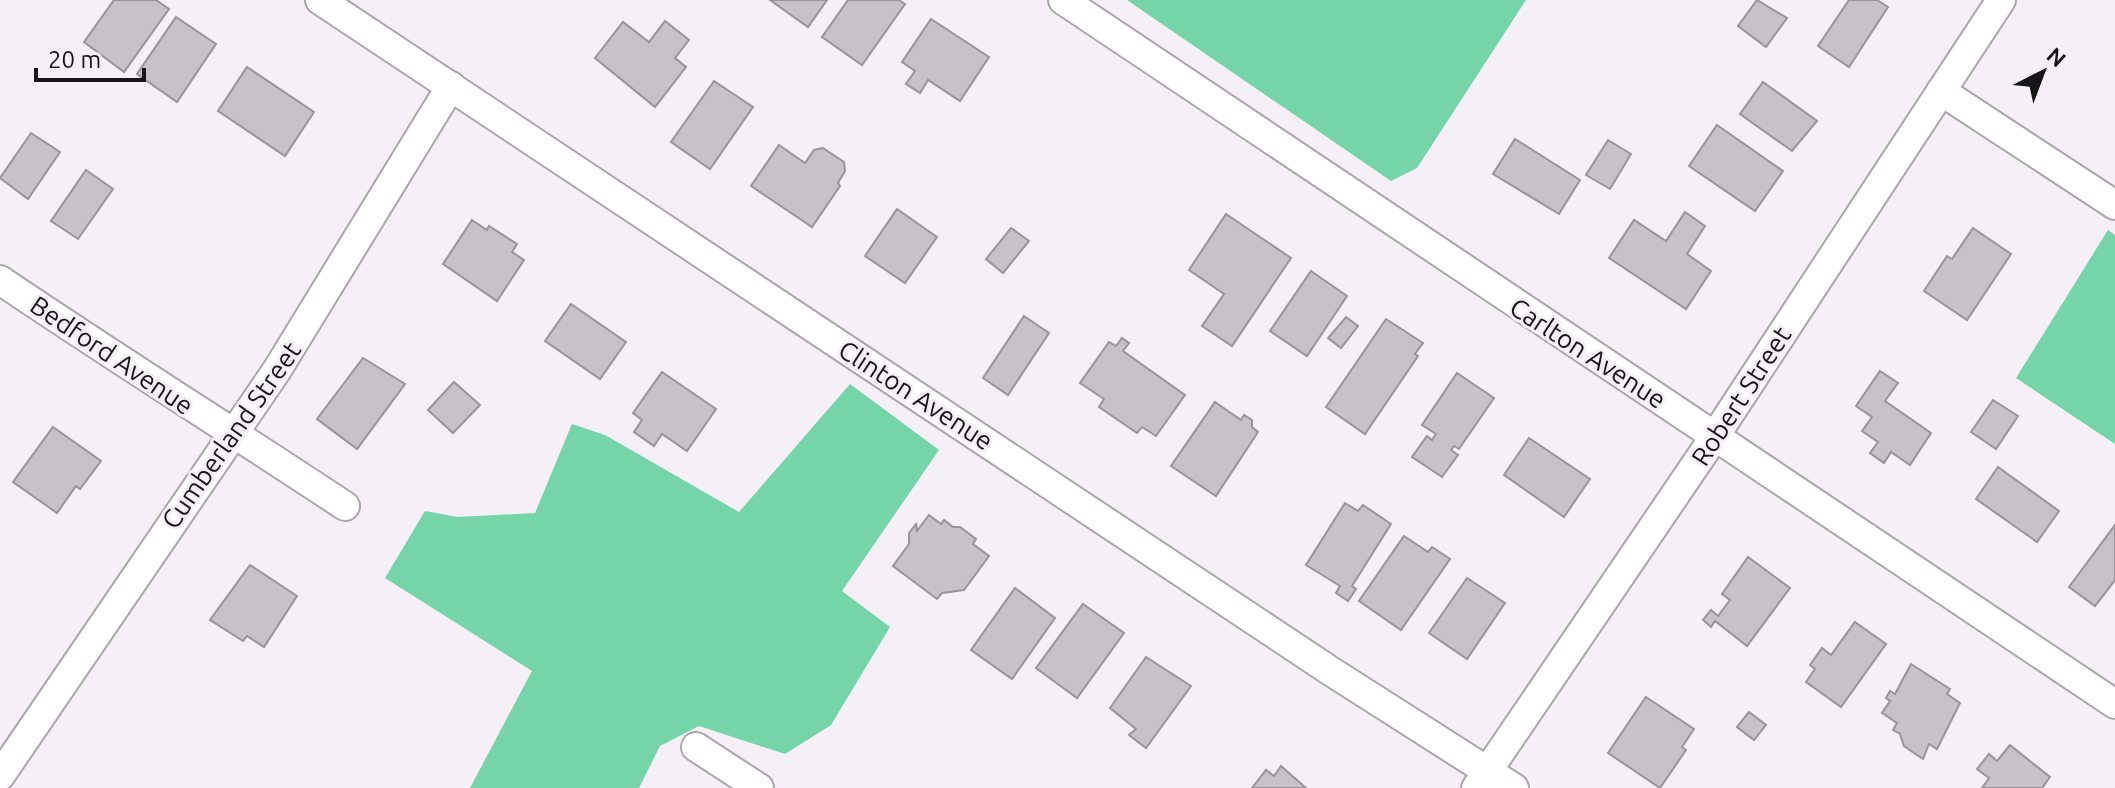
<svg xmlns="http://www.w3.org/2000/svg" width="2115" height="788" viewBox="0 0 2115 788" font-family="Ubuntu,sans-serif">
<rect width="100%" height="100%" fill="#f5eff6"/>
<g fill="#76d4a9">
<polygon points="1127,0 1526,0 1417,168 1391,181"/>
<polygon points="2108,230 2115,235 2115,444 2016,378"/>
<polygon points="850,384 939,450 842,591 890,627 831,725 785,754 699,726 660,746 639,788 470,788 532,671 385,578 425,511 457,517 535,513 572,424 605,435 739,512"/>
</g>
<g fill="#c7c1c8" stroke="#99939a" stroke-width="2">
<polygon points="114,0 156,0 169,9 124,72 84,42"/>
<polygon points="770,0 827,0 808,27"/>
<polygon points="848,0 899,0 905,4 862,65 822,37"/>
<polygon points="1757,0 1787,18 1766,47 1738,26"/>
<polygon points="1849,0 1877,0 1888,7 1849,67 1818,46"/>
<polygon points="176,17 216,44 177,102 137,74"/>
<polygon points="931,19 989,57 960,101 928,80 920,93 906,84 915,71 902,62"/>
<polygon points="665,21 689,40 675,58 686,67 655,107 595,58 623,22 649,42"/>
<polygon points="247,67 314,112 285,156 218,111"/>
<polygon points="714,81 753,107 710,169 671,142"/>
<polygon points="1763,82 1817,121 1792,151 1740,114"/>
<polygon points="1717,125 1783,171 1755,211 1689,166"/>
<polygon points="31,133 60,152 28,199 0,178"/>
<polygon points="1515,139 1580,180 1559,214 1493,174"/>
<polygon points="1608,140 1631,154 1610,189 1586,175"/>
<polygon points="779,145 805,163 814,150 823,148 844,162 845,171 838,183 840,186 812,227 751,186"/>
<polygon points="86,170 113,189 78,239 51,221"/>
<polygon points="897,209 937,237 905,283 865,256"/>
<polygon points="1685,212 1705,226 1687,254 1711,271 1686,309 1609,258 1634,220 1666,241"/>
<polygon points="1226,214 1291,258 1232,346 1202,326 1224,294 1189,270"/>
<polygon points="472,220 487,230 489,226 517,244 512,252 524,260 497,301 443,264"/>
<polygon points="1011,228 1029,241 1003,273 986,259"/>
<polygon points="1973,228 2011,254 1967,320 1924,291 1947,256 1952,259"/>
<polygon points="1311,271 1347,296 1307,356 1270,331"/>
<polygon points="571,304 626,342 600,379 545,341"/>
<polygon points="1024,316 1049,333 1008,395 983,378"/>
<polygon points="1346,317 1358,326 1341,348 1328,338"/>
<polygon points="1386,319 1423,343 1415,354 1418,356 1365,434 1326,407"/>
<polygon points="1122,338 1129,343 1123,351 1185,395 1156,436 1142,427 1137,433 1099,407 1104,399 1080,383 1109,342 1116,346"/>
<polygon points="363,358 405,384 357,449 317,419"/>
<polygon points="1880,371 1898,383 1885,401 1931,433 1910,465 1891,452 1884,463 1870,453 1878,442 1862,431 1872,417 1856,406"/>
<polygon points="662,372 716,409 687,451 662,434 654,446 634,432 642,420 633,413"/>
<polygon points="1457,373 1494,398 1459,449 1454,446 1451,450 1458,455 1442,477 1412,457 1427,436 1432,440 1436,434 1422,425"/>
<polygon points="454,382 480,405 453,433 428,410"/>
<polygon points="1993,400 2018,416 1996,449 1971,432"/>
<polygon points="1215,402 1241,420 1244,415 1252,420 1252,427 1258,432 1216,496 1171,466"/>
<polygon points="53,427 101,461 80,489 76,486 57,513 13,482"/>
<polygon points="1529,438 1590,479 1564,517 1504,475"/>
<polygon points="1998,467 2059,511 2037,542 1976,499"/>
<polygon points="1345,503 1358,511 1363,505 1391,524 1352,586 1356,589 1348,601 1336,593 1340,586 1306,565"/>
<polygon points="929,515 941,524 944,520 953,527 960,527 976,539 973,544 989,556 964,590 942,593 937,599 893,566 909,544 909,533 916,524 917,531"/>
<polygon points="2115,525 2115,580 2095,606 2069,587"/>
<polygon points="1404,536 1428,552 1432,547 1450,559 1401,630 1359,601"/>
<polygon points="1748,557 1790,588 1747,646 1715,621 1711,627 1703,620 1711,610 1718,616 1730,600 1722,594"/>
<polygon points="250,565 297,596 264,647 247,636 243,641 210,620"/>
<polygon points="1467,578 1505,603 1467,659 1429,633"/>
<polygon points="1015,588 1055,618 1012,679 971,650"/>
<polygon points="1083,604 1124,633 1077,698 1036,668"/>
<polygon points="1855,622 1886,644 1841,707 1806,682 1815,669 1810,665 1822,648 1831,655"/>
<polygon points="1146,657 1191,686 1146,748 1129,735 1136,729 1110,708"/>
<polygon points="1911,664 1950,689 1947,694 1960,703 1937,749 1929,744 1923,759 1904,746 1900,734 1893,730 1897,723 1882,713 1890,701 1886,698 1890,691 1895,694"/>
<polygon points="1646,697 1694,729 1682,747 1686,750 1660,788 1608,753"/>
<polygon points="1749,712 1766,725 1754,740 1737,727"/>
<polygon points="2010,745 2050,777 2042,788 1982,788 1989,778 1977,769 1989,754 1997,761"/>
<polygon points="1281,766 1306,788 1252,788 1266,770 1274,776"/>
</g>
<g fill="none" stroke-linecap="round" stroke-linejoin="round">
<g stroke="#aba5ac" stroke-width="32">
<g id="minor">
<polyline points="320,0 1332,672 1514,788"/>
<polyline points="1063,0 2115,704"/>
<polyline points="1941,91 2115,205"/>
<path d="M0 280C114 357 230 430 345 506"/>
<polyline points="696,747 759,788"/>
<polyline points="0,776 277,370 451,86"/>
<polyline points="1476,788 1715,436 2001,0"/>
</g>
</g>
<use href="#minor" stroke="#fff" stroke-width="28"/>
</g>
<g text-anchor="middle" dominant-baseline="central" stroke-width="6" stroke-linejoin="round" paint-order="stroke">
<g font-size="26" fill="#171518" stroke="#f5eff6">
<text transform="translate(1588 353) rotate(33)">Carlton Avenue</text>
<text transform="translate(112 355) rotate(34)">Bedford Avenue</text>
<text transform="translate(916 395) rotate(33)">Clinton Avenue</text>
<text transform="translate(1741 396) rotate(-57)">Robert Street</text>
<text transform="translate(231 435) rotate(-55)">Cumberland Street</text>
</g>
</g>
<g transform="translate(2043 72) rotate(42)" stroke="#f5eff6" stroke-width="6" paint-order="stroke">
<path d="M0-6L14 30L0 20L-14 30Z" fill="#171518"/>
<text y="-12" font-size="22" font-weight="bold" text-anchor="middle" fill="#171518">N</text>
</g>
<path d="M36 68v12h108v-12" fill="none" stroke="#171518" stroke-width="4"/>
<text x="48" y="68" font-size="24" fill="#171518" stroke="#f5eff6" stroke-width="6" paint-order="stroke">20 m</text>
</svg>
